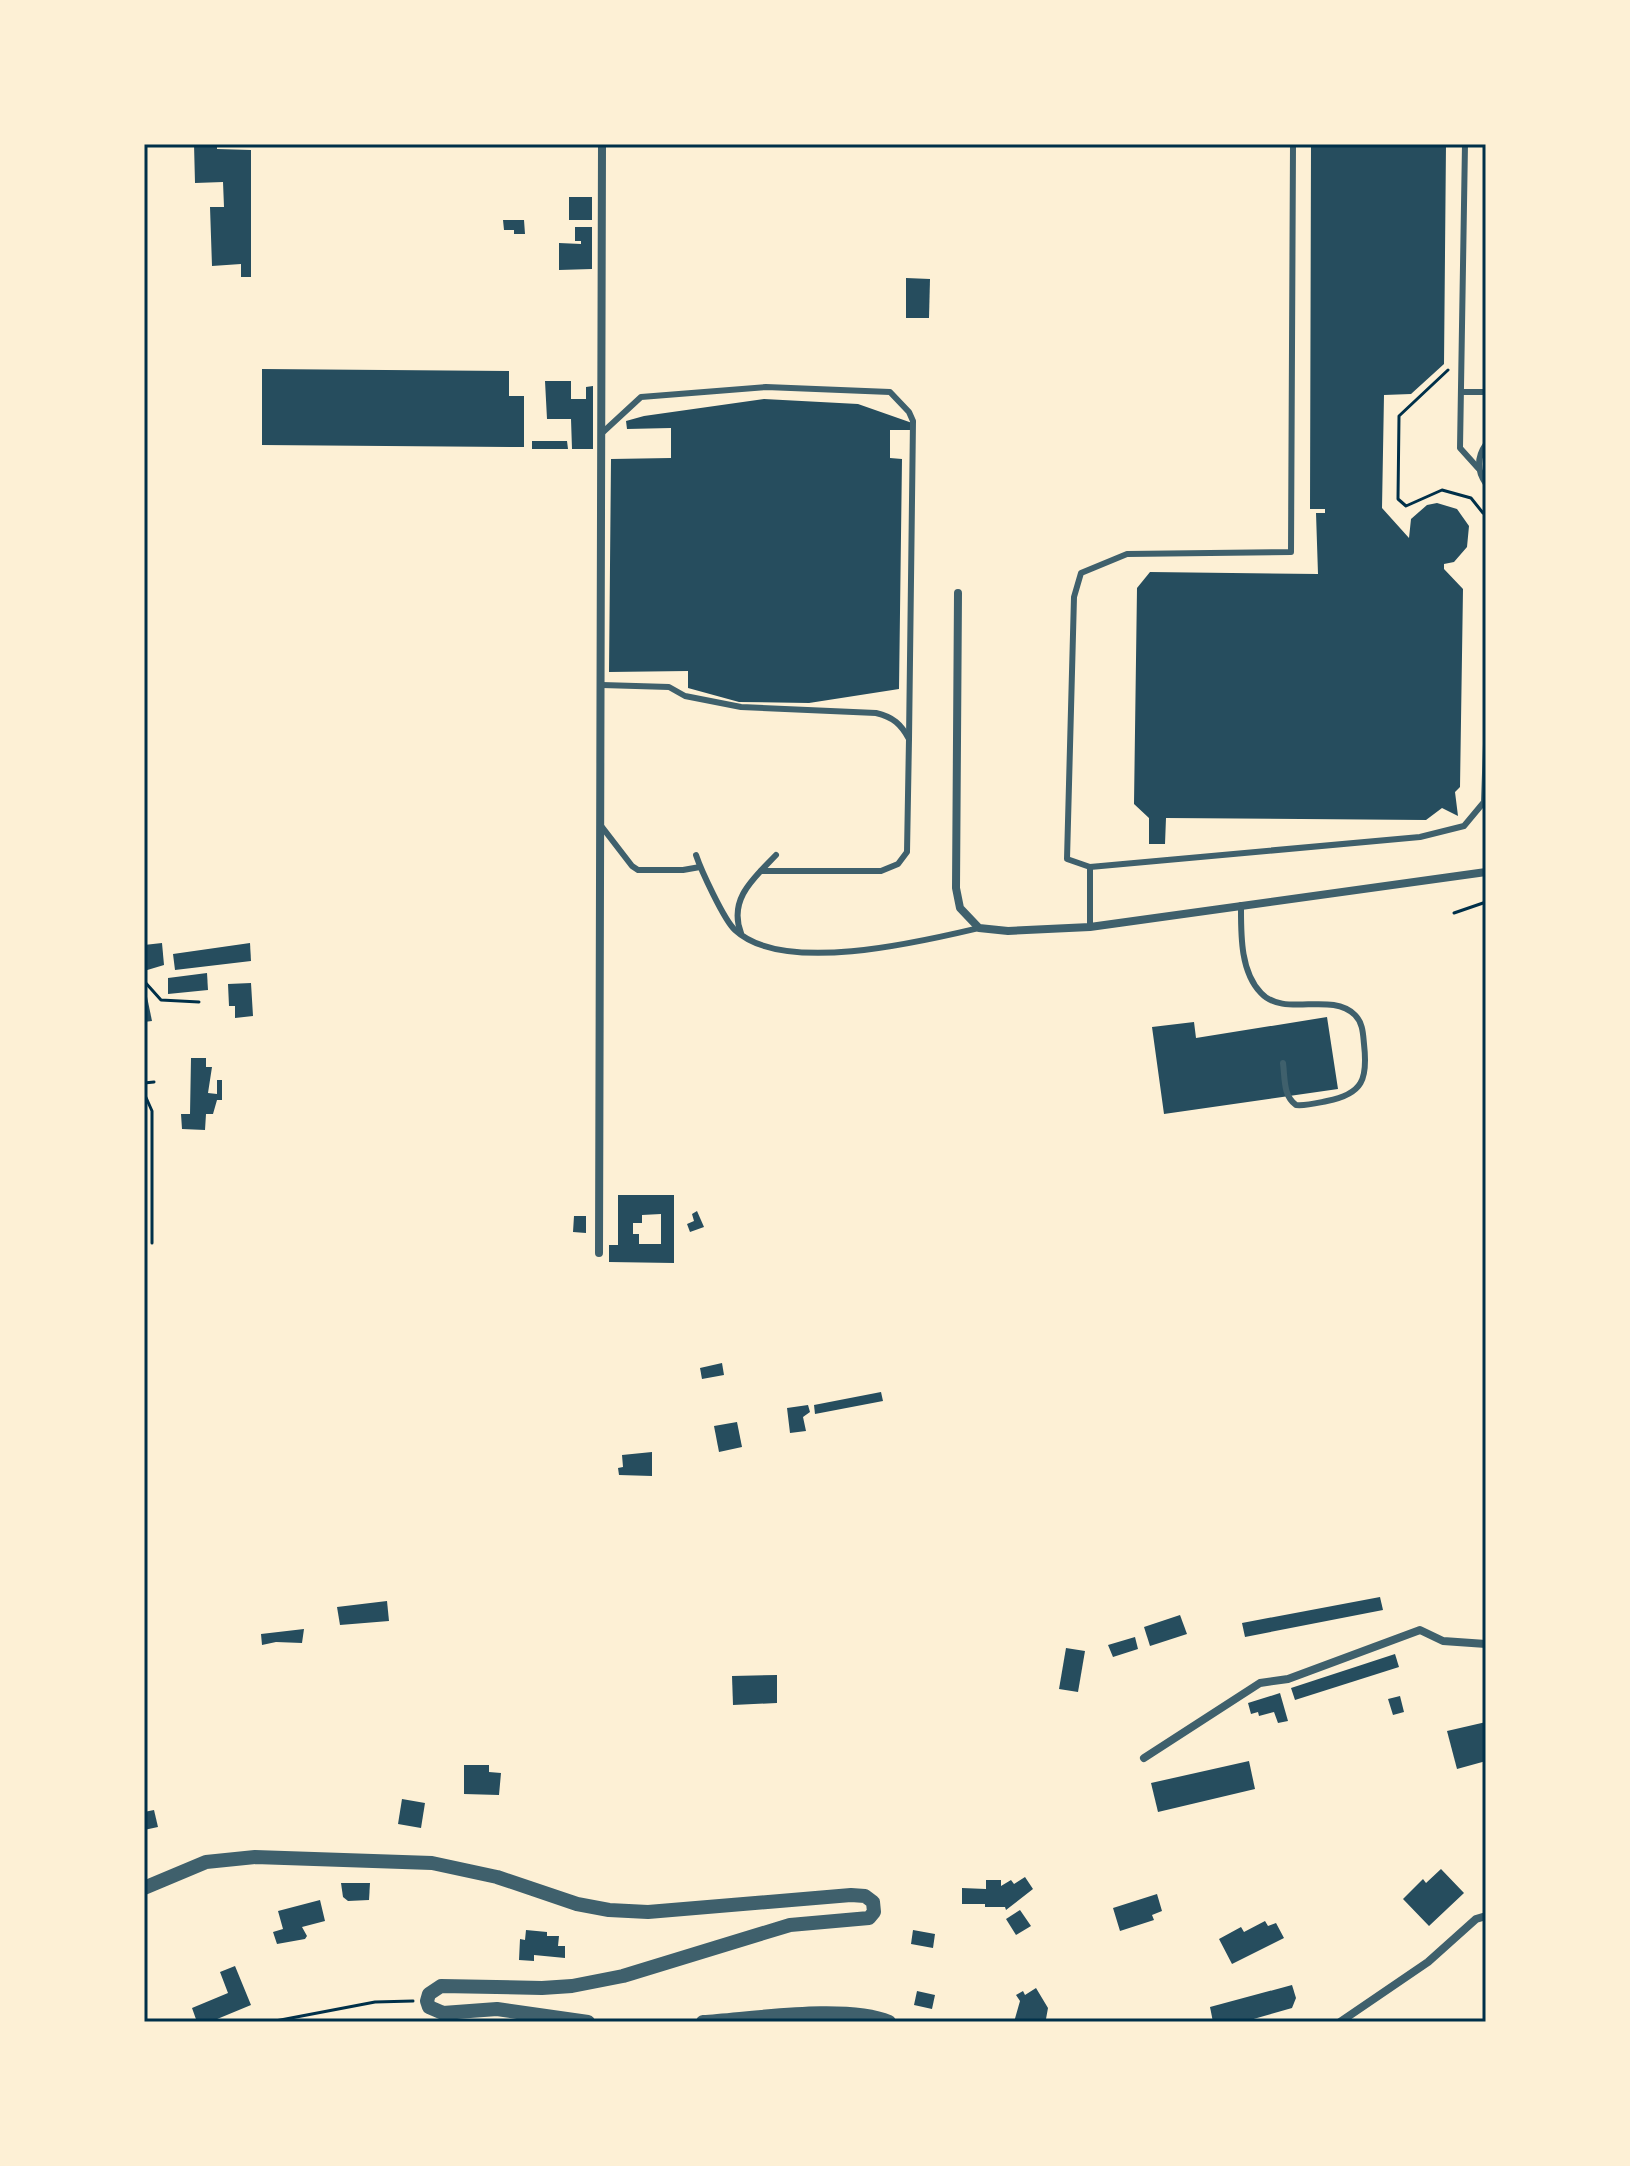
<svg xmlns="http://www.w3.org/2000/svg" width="1630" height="2166" viewBox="0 0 1630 2166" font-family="'Asap Condensed',sans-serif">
<rect width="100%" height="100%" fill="#fdf0d5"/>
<g fill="#264d5e" fill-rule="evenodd">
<polygon points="194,144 217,144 217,149 251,150 251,277 241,277 241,264 212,266 210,207 224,207 223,182 195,183"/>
<polygon points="1311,144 1446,144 1444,364 1411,394 1384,395 1382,508 1409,538 1411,519 1427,505 1437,503 1457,509 1469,526 1467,547 1454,562 1444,564 1444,569 1463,589 1460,787 1455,792 1458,816 1442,808 1426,820 1166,818 1165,844 1149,844 1149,818 1134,804 1137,588 1150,572 1318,574 1316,513 1325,513 1325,509 1310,509"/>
<rect x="569" y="197" width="23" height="23"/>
<polygon points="503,220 524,220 525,234 514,234 514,230 504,230"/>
<polygon points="575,227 592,227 592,269 559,270 559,243 581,244 581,241 575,241"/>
<polygon points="906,278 930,279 929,318 906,318"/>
<polygon points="262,369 509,371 509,396 524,396 524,447 262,445"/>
<polygon points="545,381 571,381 571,399 586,399 586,387 593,386 593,449 572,449 571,419 547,419"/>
<polygon points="764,399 858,404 915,424 914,430 890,430 890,458 902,459 899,689 809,703 739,702 688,688 688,671 609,672 611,459 671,458 671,428 627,429 626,421 644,416"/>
<polygon points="532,441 567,441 568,449 532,449"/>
<polygon points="162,943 164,965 144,971 144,945"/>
<polygon points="250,943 251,961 175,970 173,954"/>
<polygon points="207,973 208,990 168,994 168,978"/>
<polygon points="251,983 253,1016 235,1018 235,1006 229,1006 228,984"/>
<polygon points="145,987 152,1021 144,1022 144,988"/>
<polygon points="1327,1017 1338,1089 1164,1114 1152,1027 1194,1022 1196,1038"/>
<polygon points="191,1058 206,1058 206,1067 212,1067 208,1093 217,1094 217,1080 222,1080 222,1100 217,1100 213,1114 206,1114 205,1130 182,1129 181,1114 190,1114"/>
<path d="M618 1195H674V1263L609 1262V1245H618ZM661 1214V1244H639V1234H633V1223H642V1215Z"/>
<polygon points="697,1211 704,1227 690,1232 687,1224 694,1221 692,1214"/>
<polygon points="574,1216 586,1216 586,1233 573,1232"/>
<polygon points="722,1363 724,1375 702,1379 700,1368"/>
<polygon points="881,1392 883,1401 815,1414 814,1405"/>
<polygon points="808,1405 810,1412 803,1417 806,1431 790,1433 787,1408"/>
<polygon points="737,1422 742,1447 719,1452 714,1426"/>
<polygon points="652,1452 652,1476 619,1475 618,1468 623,1467 622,1455"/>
<polygon points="1380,1597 1383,1610 1245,1637 1242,1623"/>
<polygon points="387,1601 389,1621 340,1625 337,1607"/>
<polygon points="1180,1615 1187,1634 1150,1646 1144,1627"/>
<polygon points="304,1629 302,1643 276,1642 262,1645 261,1634"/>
<polygon points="1135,1637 1138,1649 1113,1657 1108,1645"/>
<polygon points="1066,1648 1085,1651 1078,1692 1059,1689"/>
<polygon points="1395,1654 1399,1667 1295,1700 1291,1688"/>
<polygon points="777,1675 777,1703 733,1705 732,1676"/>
<polygon points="1280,1693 1288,1721 1278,1723 1274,1712 1259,1716 1258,1712 1251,1714 1248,1703"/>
<polygon points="1400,1696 1404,1712 1393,1715 1388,1699"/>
<polygon points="1486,1722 1486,1761 1457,1769 1447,1731"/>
<polygon points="1249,1761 1255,1789 1158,1812 1151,1783"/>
<polygon points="464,1765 489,1765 489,1772 501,1773 499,1795 464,1794"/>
<polygon points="402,1799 425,1803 421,1828 398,1824"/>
<polygon points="154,1810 158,1827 144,1830 144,1812"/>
<polygon points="1441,1869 1464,1893 1429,1926 1403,1899 1423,1879 1426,1883"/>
<polygon points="1025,1877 1033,1889 1006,1910 1005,1907 985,1907 985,1904 962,1904 962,1888 986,1889 986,1880 1001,1880 1001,1886 1011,1880 1014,1884"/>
<polygon points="341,1883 370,1883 369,1900 348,1901 343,1897"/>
<polygon points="1157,1894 1162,1911 1152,1915 1154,1920 1120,1931 1113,1908"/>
<polygon points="320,1900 325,1921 302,1927 307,1936 305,1939 277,1944 273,1932 283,1929 278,1911"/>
<polygon points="1020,1910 1031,1926 1016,1935 1006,1919"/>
<polygon points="1265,1921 1268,1926 1276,1923 1284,1938 1232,1964 1219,1939 1241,1927 1244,1932"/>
<polygon points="526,1930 547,1932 547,1936 559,1936 558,1946 565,1946 565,1958 534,1955 534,1961 519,1960 520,1939 525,1940"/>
<polygon points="913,1930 935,1934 933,1948 911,1944"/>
<polygon points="235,1966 251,2005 210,2022 197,2022 192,2008 228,1993 220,1972"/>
<polygon points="1292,1985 1296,1998 1292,2008 1243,2022 1213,2022 1210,2007"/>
<polygon points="1036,1988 1048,2008 1046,2019 1054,2022 1014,2022 1020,2001 1016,1995 1023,1991 1025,1995"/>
<polygon points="917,1991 935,1995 932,2009 914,2005"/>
</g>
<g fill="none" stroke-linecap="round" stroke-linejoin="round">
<g stroke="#003049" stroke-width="3">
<polyline points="1448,370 1399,416 1398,499 1406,506 1442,490 1471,498 1483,513"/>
<polyline points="1454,913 1486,902"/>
<polyline points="144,981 161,1000 199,1002"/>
<polyline points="144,1083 154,1082"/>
<polyline points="144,1093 152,1111 152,1243"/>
<polyline points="270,2022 375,2002 413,2001"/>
</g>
<g stroke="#3f606c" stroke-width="6">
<polyline points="1293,144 1291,552 1127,554 1081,573 1074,597 1067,859 1090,867 1420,837 1464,826 1484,802 1486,744"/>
<polyline points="1465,144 1460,448 1478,468"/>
<polyline points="1461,392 1486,392"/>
<polyline points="602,433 641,397 766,387 890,392 909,412 913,421 909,739"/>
<path d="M1486 444C1477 457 1477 471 1486 484"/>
<path d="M602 685 669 687 685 696 741 707 876 713C893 717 901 724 909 739L907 852 898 864 881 871H761"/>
<polyline points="602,827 632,866 638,870 683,870 700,867"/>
<path d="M696 855C701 870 724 920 735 930 783 975 920 942 979 928"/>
<polyline points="1090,867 1090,927"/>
<path d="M1241 905C1241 934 1240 971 1261 993 1284 1018 1331 991 1355 1015 1363 1023 1363 1034 1364 1044 1368 1079 1363 1094 1327 1101 1317 1103 1306 1106 1296 1105 1283 1096 1285 1078 1283 1063"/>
<path d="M741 933C728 899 754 878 776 855"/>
</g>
<g stroke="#3f606c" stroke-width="8">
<polyline points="958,593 956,888 960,908 979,928 1008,931 1090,927 1486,872"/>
<polyline points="599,1253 602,144"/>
<polyline points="1144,1758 1260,1683 1288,1679 1420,1630 1443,1641 1486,1644"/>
<polyline points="1340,2022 1428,1962 1476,1919 1486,1916"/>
</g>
<g stroke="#3f606c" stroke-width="14">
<polyline points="144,1888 206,1862 255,1857 432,1863 497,1877 577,1904 609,1910 648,1912 851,1895 865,1896 873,1902 874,1912 869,1918 790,1925 623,1976 572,1986 542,1988 441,1986 429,1994 427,2001 429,2007 443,2013 497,2009 588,2022"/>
<path d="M703 2022C752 2019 846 2004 889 2022"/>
</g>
</g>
<rect width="1630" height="2166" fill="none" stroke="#fdf0d5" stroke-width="292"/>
<rect x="146" y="146" width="1338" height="1874" fill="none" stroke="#003049" stroke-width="3"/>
</svg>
